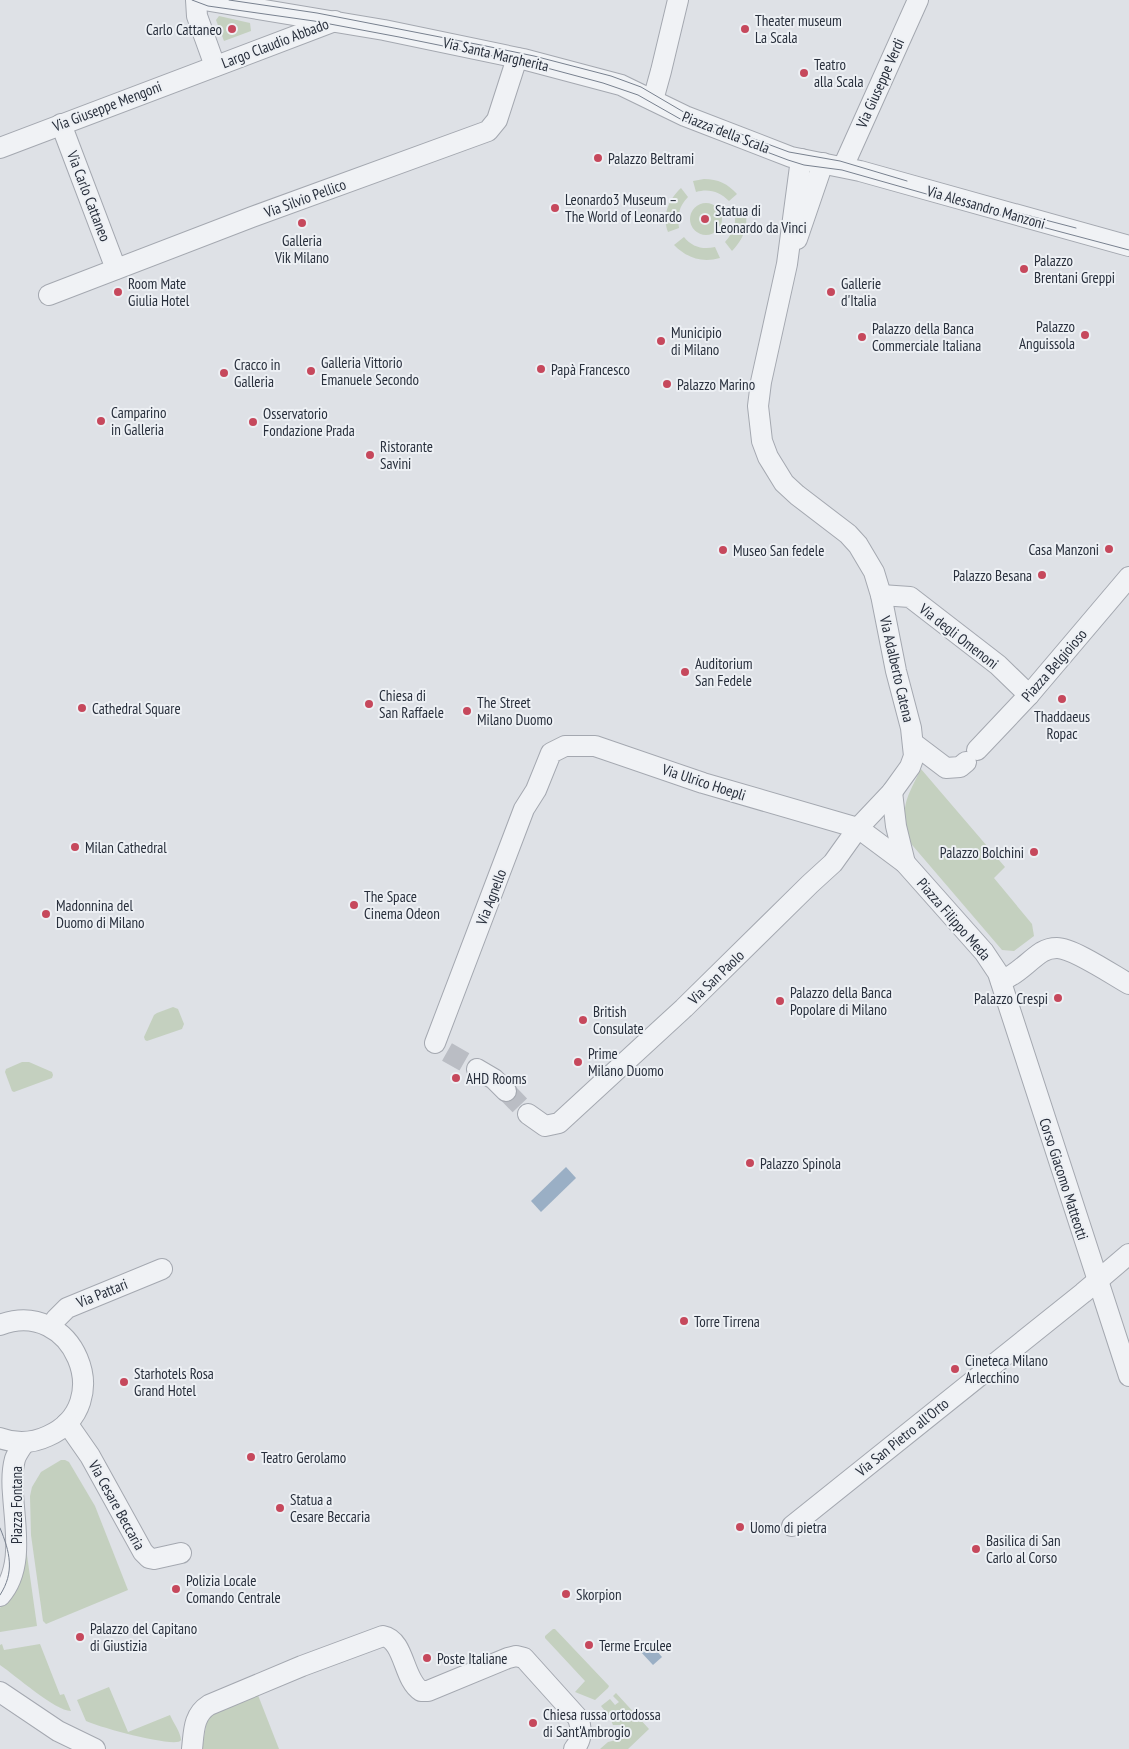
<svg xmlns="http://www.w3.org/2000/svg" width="1129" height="1749" viewBox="0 0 1129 1749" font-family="'PT Sans Narrow',sans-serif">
<rect width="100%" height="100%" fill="#dee1e6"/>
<g fill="#c4d0bf">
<polygon points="219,16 250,23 251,31 224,41 216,20"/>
<path d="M704 179C718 179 728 184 737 194L729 201C720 192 709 188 696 192L693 181Z"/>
<path d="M681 188 688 197C679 206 677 216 679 228L668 232C662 216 668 200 681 188Z"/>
<circle cx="706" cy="219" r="16"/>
<path d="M744 206C750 223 744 239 732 251L725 242C734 232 737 223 734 210Z"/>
<path d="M684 237C692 247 703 250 715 247L720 258C702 263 687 258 674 245Z"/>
<path d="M921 769 1005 867 994 878 1032 924 1034 936 1014 951 1002 950 907 839C901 805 906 799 921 769Z"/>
<polygon points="173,1007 178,1009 184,1024 182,1029 147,1041 145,1040 144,1037 154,1015 157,1013"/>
<polygon points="22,1062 29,1062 52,1072 53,1075 52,1078 14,1092 12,1091 5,1072 6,1069"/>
<polygon points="61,1460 65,1460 69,1462 95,1506 128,1590 46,1624 43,1621 31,1535 30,1496 32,1487 41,1472"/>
<polygon points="26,1548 37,1626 0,1632 0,1608 7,1598"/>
<polygon points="553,1629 555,1629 609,1686 608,1688 595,1700 575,1692 585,1681 545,1638 545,1636"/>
<path d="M2 1644 4 1650 40 1644 60 1695 64 1694 71 1711C55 1711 15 1675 0 1665V1645Z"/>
<path d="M109 1687 128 1732 170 1715C173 1722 181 1733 181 1740 178 1749 98 1727 86 1721L77 1700Z"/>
<polygon points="256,1690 279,1749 202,1749 209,1709"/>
<polygon points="616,1693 649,1729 628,1749 600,1749 608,1742 624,1738 623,1725 613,1725 609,1716 601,1706 610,1699 615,1705 619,1702 613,1696"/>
</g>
<g fill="#9aafc5">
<polygon points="566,1167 576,1178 541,1212 531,1201"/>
<polygon points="649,1642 662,1657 653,1665 640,1651"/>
</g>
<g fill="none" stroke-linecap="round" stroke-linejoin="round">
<g stroke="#babdc4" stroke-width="20" stroke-dasharray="20 10" stroke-linecap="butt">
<polyline points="447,1052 477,1069"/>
<polyline points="506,1091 528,1114"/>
</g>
<g stroke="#a4a8b0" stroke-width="22">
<g id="minor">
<polyline points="196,0 197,16 215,66"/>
<polyline points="204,0 384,30 523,59 621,85 685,116 791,157 860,171 1129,246"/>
<polyline points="653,100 661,71 678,0"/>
<polyline points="61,124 116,269"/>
<polyline points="0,148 335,21"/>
<polyline points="843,167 918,0"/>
<polyline points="797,239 823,163"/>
<polyline points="49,295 252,217 488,131 497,120 517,58"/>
<polyline points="881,595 910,597 998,665 1029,695"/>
<polyline points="913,743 946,768 960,767 966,762"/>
<polyline points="977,750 1029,695 1129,577"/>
<polyline points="892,792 896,826 905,863"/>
<path d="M1001 981C1017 975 1028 961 1042 952 1047 949 1051 948 1057 948 1073 948 1113 975 1129 984"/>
<polyline points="435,1043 524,809 536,790 551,753 565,746 595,746 703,783 858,828 905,863 984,952 998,973 1129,1376"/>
<polyline points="477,1069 494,1079 506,1091"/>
<polyline points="528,1114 545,1126 559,1123 684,1008 810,884 833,863 858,828 892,792 910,767 914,756 911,728 896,671 881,595 874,572 858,545 848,534 797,495 784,483 768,457 762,441 758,406 761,382 787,264 801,159"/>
<path d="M0 1325C73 1297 118 1405 48 1436 33 1443 16 1444 0 1438"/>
<polyline points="51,1327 56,1319 67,1308 162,1269"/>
<polyline points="67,1423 90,1456 143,1552 149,1558 154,1559 181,1553"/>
<polyline points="792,1526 1083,1293 1129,1254"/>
<path d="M0 1596C24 1569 15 1528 13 1494 12 1483 12 1470 15 1459 17 1453 21 1448 25 1442"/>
<polyline points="0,1692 58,1731 95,1749"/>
<path d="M192 1749C194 1732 193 1715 209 1705L302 1666 383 1636C405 1640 403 1680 421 1691H428L508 1658 516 1656 524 1658 578 1718C582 1729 582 1740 574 1749"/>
</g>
</g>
<use href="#minor" stroke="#f0f2f5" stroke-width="20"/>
<g stroke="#78818f" stroke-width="1">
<polyline points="192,0 208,6 314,21 399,37 532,64 603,83 638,95 682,120 788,160 804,165 842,170 1046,228 1129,250"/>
<polyline points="229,0 317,13 481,45 534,56 611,76 641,87 687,114 789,152 840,161 907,181"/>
<polyline points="1011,211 1076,228"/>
<path d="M0 1528C10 1552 15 1572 0 1595"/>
</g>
</g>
<g fill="#c6485c" stroke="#edf0f4" stroke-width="2">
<circle cx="232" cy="29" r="5"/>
<circle cx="745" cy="29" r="5"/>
<circle cx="804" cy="73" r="5"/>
<circle cx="598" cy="158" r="5"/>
<circle cx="555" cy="208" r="5"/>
<circle cx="705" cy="219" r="5"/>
<circle cx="302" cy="223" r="5"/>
<circle cx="1024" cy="269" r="5"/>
<circle cx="118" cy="292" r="5"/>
<circle cx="831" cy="292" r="5"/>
<circle cx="1085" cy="335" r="5"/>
<circle cx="862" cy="337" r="5"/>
<circle cx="661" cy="341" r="5"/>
<circle cx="541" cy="369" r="5"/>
<circle cx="311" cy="371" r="5"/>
<circle cx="224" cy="373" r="5"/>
<circle cx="667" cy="384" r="5"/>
<circle cx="101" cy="421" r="5"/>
<circle cx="253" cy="422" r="5"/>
<circle cx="370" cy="455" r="5"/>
<circle cx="1109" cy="549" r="5"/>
<circle cx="723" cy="550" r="5"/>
<circle cx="1042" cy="575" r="5"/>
<circle cx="685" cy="672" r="5"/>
<circle cx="1062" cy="699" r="5"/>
<circle cx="369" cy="704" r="5"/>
<circle cx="82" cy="708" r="5"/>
<circle cx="467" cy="711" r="5"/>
<circle cx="75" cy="847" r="5"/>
<circle cx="1034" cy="852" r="5"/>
<circle cx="354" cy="905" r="5"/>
<circle cx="46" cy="914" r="5"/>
<circle cx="1058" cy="998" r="5"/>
<circle cx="780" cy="1001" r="5"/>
<circle cx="583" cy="1020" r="5"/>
<circle cx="578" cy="1062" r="5"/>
<circle cx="456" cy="1078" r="5"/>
<circle cx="750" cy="1163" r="5"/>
<circle cx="684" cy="1321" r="5"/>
<circle cx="955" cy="1369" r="5"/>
<circle cx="124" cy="1382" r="5"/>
<circle cx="251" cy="1457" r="5"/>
<circle cx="280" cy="1508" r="5"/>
<circle cx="740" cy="1527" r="5"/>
<circle cx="976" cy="1549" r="5"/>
<circle cx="176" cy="1589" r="5"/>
<circle cx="566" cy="1594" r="5"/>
<circle cx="80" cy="1637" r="5"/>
<circle cx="589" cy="1645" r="5"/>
<circle cx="427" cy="1658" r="5"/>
<circle cx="533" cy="1723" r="5"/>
</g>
<g text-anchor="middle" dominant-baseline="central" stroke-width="4" stroke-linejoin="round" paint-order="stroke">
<g font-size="15" fill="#282f3c" stroke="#edf0f4" text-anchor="start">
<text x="755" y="20">Theater museum<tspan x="755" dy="17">La Scala</tspan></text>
<text x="222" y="29" text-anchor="end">Carlo Cattaneo</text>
<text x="814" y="64">Teatro<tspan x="814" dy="17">alla Scala</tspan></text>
<text x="608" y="158">Palazzo Beltrami</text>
<text x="565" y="199">Leonardo3 Museum –<tspan x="565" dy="17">The World of Leonardo</tspan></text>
<text x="715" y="210">Statua di<tspan x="715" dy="17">Leonardo da Vinci</tspan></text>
<text x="302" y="240" text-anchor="middle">Galleria<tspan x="302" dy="17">Vik Milano</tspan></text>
<text x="1034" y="260">Palazzo<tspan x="1034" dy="17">Brentani Greppi</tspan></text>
<text x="128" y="283">Room Mate<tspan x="128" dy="17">Giulia Hotel</tspan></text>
<text x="841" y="283">Gallerie<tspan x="841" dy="17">d'Italia</tspan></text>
<text x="1075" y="326" text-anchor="end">Palazzo<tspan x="1075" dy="17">Anguissola</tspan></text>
<text x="872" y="328">Palazzo della Banca<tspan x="872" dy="17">Commerciale Italiana</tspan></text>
<text x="671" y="332">Municipio<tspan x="671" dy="17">di Milano</tspan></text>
<text x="321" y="362">Galleria Vittorio<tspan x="321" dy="17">Emanuele Secondo</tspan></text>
<text x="234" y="364">Cracco in<tspan x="234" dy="17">Galleria</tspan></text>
<text x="551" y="369">Papà Francesco</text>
<text x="677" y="384">Palazzo Marino</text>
<text x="111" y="412">Camparino<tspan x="111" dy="17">in Galleria</tspan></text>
<text x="263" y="413">Osservatorio<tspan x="263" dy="17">Fondazione Prada</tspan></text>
<text x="380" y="446">Ristorante<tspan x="380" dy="17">Savini</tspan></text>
<text x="1099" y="549" text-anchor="end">Casa Manzoni</text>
<text x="733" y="550">Museo San fedele</text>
<text x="1032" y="575" text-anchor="end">Palazzo Besana</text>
<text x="695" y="663">Auditorium<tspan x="695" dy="17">San Fedele</tspan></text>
<text x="379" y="695">Chiesa di<tspan x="379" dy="17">San Raffaele</tspan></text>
<text x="477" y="702">The Street<tspan x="477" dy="17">Milano Duomo</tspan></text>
<text x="92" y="708">Cathedral Square</text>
<text x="1062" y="716" text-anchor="middle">Thaddaeus<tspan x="1062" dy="17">Ropac</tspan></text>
<text x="85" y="847">Milan Cathedral</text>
<text x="1024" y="852" text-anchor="end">Palazzo Bolchini</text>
<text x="364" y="896">The Space<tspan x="364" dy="17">Cinema Odeon</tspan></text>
<text x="56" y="905">Madonnina del<tspan x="56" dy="17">Duomo di Milano</tspan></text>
<text x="790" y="992">Palazzo della Banca<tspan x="790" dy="17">Popolare di Milano</tspan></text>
<text x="1048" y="998" text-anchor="end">Palazzo Crespi</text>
<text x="593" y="1011">British<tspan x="593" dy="17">Consulate</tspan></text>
<text x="588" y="1053">Prime<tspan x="588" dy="17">Milano Duomo</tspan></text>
<text x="466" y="1078">AHD Rooms</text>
<text x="760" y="1163">Palazzo Spinola</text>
<text x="694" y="1321">Torre Tirrena</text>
<text x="965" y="1360">Cineteca Milano<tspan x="965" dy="17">Arlecchino</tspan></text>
<text x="134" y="1373">Starhotels Rosa<tspan x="134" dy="17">Grand Hotel</tspan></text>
<text x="261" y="1457">Teatro Gerolamo</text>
<text x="290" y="1499">Statua a<tspan x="290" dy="17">Cesare Beccaria</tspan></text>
<text x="750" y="1527">Uomo di pietra</text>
<text x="986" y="1540">Basilica di San<tspan x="986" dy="17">Carlo al Corso</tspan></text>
<text x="186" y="1580">Polizia Locale<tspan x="186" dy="17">Comando Centrale</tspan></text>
<text x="576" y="1594">Skorpion</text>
<text x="90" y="1628">Palazzo del Capitano<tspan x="90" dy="17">di Giustizia</tspan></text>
<text x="599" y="1645">Terme Erculee</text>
<text x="437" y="1658">Poste Italiane</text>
<text x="543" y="1714">Chiesa russa ortodossa<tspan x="543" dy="17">di Sant'Ambrogio</tspan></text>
</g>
<g font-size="15" fill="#282f3c" stroke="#edf0f4">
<text transform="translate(275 43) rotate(-21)">Largo Claudio Abbado</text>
<text transform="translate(496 54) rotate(13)">Via Santa Margherita</text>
<text transform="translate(880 83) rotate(-66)">Via Giuseppe Verdi</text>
<text transform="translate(107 106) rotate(-21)">Via Giuseppe Mengoni</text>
<text transform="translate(726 132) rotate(21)">Piazza della Scala</text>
<text transform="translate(89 196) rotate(69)">Via Carlo Cattaneo</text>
<text transform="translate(305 198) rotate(-20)">Via Silvio Pellico</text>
<text transform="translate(986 207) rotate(16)">Via Alessandro Manzoni</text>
<text transform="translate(959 636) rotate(38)">Via degli Omenoni</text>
<text transform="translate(1054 665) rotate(-49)">Piazza Belgioioso</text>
<text transform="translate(897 669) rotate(77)">Via Adalberto Catena</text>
<text transform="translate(704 782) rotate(18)">Via Ulrico Hoepli</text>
<text transform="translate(491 897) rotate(-69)">Via Agnello</text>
<text transform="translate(954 919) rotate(49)">Piazza Filippo Meda</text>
<text transform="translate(716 977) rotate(-44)">Via San Paolo</text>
<text transform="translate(1064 1179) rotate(72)">Corso Giacomo Matteotti</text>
<text transform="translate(102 1293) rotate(-22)">Via Pattari</text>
<text transform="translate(902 1437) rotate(-39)">Via San Pietro all'Orto</text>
<text transform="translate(16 1505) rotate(-90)">Piazza Fontana</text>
<text transform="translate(117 1505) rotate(61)">Via Cesare Beccaria</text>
</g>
</g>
</svg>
